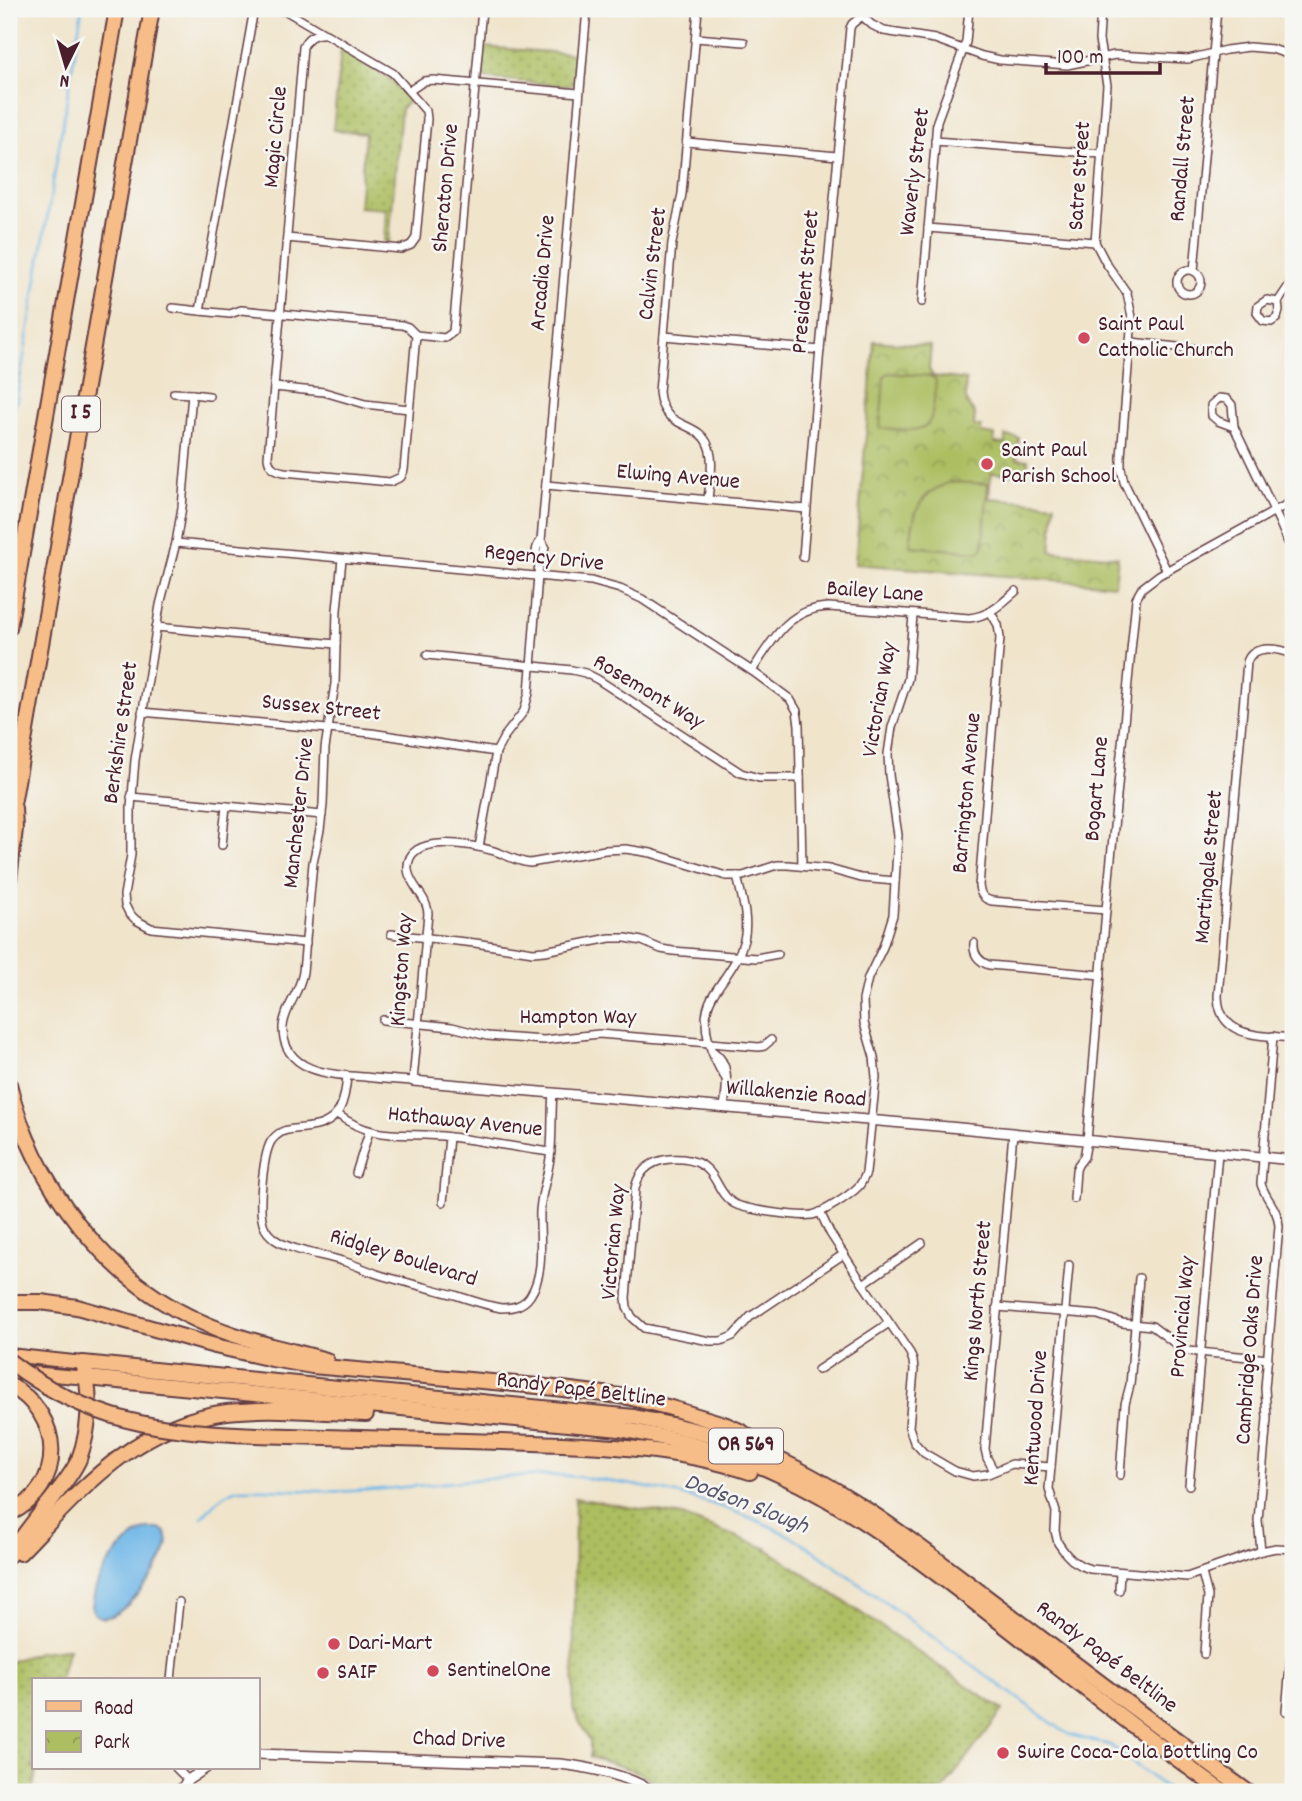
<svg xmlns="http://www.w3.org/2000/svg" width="1302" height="1801" viewBox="0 0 1302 1801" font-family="Dekko,sans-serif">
<defs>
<pattern id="grass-dots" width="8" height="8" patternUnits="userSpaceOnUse" patternTransform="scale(1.75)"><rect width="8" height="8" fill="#acbe61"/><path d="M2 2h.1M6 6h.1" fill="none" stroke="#8e9a50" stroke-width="1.8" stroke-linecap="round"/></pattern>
<pattern id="park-crowns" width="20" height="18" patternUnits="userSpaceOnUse" patternTransform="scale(1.75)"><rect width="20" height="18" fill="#acbe61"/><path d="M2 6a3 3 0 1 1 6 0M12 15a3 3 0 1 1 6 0" fill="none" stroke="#8e9a50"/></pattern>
</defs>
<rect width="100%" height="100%" fill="#f6f6f2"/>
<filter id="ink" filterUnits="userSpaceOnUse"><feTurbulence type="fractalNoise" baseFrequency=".0143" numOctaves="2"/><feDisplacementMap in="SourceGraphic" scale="14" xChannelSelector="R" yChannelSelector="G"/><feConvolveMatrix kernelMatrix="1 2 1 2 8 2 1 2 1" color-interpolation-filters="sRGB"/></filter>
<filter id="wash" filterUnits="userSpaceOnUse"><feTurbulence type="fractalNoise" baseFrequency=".00686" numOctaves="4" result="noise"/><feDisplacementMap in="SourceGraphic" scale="28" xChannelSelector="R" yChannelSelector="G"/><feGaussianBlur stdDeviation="1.57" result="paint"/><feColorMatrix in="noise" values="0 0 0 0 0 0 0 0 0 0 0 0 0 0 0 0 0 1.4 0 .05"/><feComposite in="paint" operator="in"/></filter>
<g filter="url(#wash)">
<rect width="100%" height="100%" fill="#f0e4cb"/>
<g fill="url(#grass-dots)" stroke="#7b6e46" stroke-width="2">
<path d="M483 47 576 54 579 57C578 68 580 83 568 86L485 78 481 72Z"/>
<polygon points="341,50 391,79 409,101 401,109 389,242 384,242 386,209 359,207 365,133 333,130"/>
<polygon points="575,1498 682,1516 766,1548 1003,1710 941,1792 674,1792 638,1772 590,1757 590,1742 573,1709"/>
<polygon points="69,1649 59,1680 33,1680 33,1768 37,1768 32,1792 9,1792 9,1662 38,1652"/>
</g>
<path fill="url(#park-crowns)" stroke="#7b6e46" stroke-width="2" d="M874 341 931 346 929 369 933 376 966 380C965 394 964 404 975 413L974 426 981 427V433L995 435 994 443 1005 444V436L1019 438 1017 459 1028 460 1027 475 991 473 989 498 1055 504 1051 551 1118 557 1115 585 855 564Z"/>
<g fill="#acbe61" stroke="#7b6e46" stroke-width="2">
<path d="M888 373 930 376 936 380C931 432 934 433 880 428L884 377Z"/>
<path d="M951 482 988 484 983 548 978 552 910 546C913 514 917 493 951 482Z"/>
</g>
<path fill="#6fb7e7" stroke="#5c6b89" stroke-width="2" d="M147 1529H158L165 1531C167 1536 169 1541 167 1547 163 1566 122 1623 100 1617 92 1615 91 1606 93 1600 97 1571 121 1542 147 1529Z"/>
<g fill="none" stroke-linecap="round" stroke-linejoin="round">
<g stroke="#6fb7e7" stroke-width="2.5">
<polyline points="16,404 82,9"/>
<path d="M202 1517C213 1504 221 1495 237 1489 275 1487 314 1493 353 1491 425 1488 497 1473 570 1476 582 1477 595 1480 607 1481 674 1490 743 1509 803 1543L1063 1731 1070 1735 1110 1745 1171 1792"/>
</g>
</g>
</g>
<g filter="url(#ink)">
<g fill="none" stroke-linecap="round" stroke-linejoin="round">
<g stroke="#633d43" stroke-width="10">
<g id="minor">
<path d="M254 9 200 311 230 314 241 310 402 325 408 327 416 335 404 470 401 477 390 482 284 472C275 470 269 467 268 457 280 321 292 184 303 47 307 37 315 33 326 34L393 73 426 111 427 119 416 238 411 245 401 249 287 238"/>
<polyline points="266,9 286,11 325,34"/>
<path d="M698 9 682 194 672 243 659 392C663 434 702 417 710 451 714 466 709 485 708 500"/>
<polyline points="856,9 862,16 872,25 884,31 935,39 982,56 1000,60 1067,65 1115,55 1188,59 1226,50 1249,47 1272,49 1293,56"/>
<polyline points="1101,9 1099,40 1107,85 1095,242 1106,263 1127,293 1132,317 1121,457 1121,468 1124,482 1167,571"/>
<polyline points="696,38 744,42"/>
<polyline points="409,91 424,81 433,80 579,93"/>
<polyline points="935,141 1101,154"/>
<polyline points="687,142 837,156"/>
<polyline points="928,228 1095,242"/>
<circle cx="1189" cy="282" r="12"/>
<polyline points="1194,271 1217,9"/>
<polygon points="1267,300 1278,302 1279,311 1277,318 1271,322 1263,321 1257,313 1258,306"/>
<polyline points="922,302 937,121 966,42 969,9"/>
<polyline points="1278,302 1290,284 1293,266"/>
<polyline points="173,308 200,311"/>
<polyline points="416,335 445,338 453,332 482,9"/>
<polyline points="664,336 820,350"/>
<polyline points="1131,342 1205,350"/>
<polyline points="274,387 324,392 365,404 409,409"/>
<polyline points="174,393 192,394"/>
<polyline points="209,396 192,394 182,507 176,543 160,605 135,760 131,808 131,855 124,895 125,905 129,913 136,920 151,928 306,943"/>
<polygon points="1219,398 1227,399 1232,405 1234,427 1218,421 1212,416 1211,405"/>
<polyline points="1293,398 1293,407"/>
<polyline points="1234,427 1279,521 1288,542 1293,549"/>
<polyline points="546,485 806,509"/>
<polyline points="176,543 591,581 620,589 642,599 752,671 790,699 797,711 799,725 802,866"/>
<polyline points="803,557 819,360 850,28 852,24 862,16"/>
<path d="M342 559 337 610 335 684 325 748 323 805 320 830 313 863 303 972C300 992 284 1009 283 1027 282 1073 332 1075 365 1077 381 1079 397 1080 413 1081L428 913C427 896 410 886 408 870 405 831 473 845 494 851 507 855 517 862 530 863L605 850 626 849 651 853 726 876H743L777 865H788L829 869 861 878 895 881"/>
<polyline points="539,562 543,557 545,546 541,541"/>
<path d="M991 613 998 625 1000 638 979 886C980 894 983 899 992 901L1106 910"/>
<polyline points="156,627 336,644"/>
<path d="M1293 654C1278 648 1253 644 1247 662L1218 996C1219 1039 1261 1035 1293 1038"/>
<polyline points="427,655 572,670 585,673 597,679 741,773 759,778 800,778"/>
<path d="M752 671C771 642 788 608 829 607L969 618C990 616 1001 604 1016 591"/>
<polyline points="142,712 371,733 496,752"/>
<polyline points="131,797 322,815"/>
<polyline points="222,845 226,806"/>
<path d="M479 847 496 752 504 737 524 711 529 693 539 562C535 554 535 547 541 541L587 9"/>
<polyline points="391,934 475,943 533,952 545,951 610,938 626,938 642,941 661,949 673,951 756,958 778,954"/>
<path d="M974 943C973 954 978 961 989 965L1101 975"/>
<polyline points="383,1020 452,1027 487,1036 544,1040 599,1034 759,1047 764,1046 771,1040"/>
<path d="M714 1052C732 1065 726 1088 724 1108"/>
<path d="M347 1076C345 1101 341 1123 311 1127 296 1130 283 1126 272 1140 263 1152 259 1204 262 1219 263 1226 266 1232 272 1237 286 1250 323 1255 342 1261 354 1264 365 1270 377 1274 403 1282 429 1288 455 1295 470 1300 485 1305 501 1308 513 1308 523 1306 530 1296 546 1272 539 1238 540 1211 541 1193 548 1176 550 1158 553 1137 551 1115 553 1093"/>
<path d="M726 1079C711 1057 698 1022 712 997 723 978 738 963 744 940 749 919 742 898 737 876"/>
<path d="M337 1114C376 1143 406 1131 450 1137 484 1141 517 1148 551 1152"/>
<polyline points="356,1173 369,1132"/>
<polyline points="1074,1199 1076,1170 1078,1165 1084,1157 1087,1141 1106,910 1136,599 1142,588 1159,575 1293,501"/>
<polyline points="443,1202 449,1137"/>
<polyline points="820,1212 830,1233 863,1284 922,1243"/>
<path d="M844 1254 750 1317 733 1336 721 1341H710L644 1328 632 1317 627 1307 626 1298 635 1189C640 1164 660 1157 683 1159 693 1160 701 1163 708 1170 718 1180 720 1195 733 1203 744 1210 799 1217 812 1215 823 1213 850 1195 858 1187 862 1183 864 1178 866 1173L876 1077 874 1057 864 1023 863 1000 868 978 883 947 893 915 898 835 889 775 888 754 892 727 908 679 913 615"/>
<polyline points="1069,1265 1049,1489 1056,1512 1055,1531 1058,1543 1066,1554 1072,1560 1082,1566 1090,1569 1187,1577 1261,1551 1276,1548 1293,1549"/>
<polyline points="863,1284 910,1353 913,1361 914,1370 909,1427 914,1442 924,1453 955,1471 973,1476 988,1474 1012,1464 1051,1467"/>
<polyline points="997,1307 1098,1315 1122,1323 1152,1326 1181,1348 1189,1351 1268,1359"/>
<polyline points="818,1370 889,1323"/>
<polyline points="994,1471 987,1458 985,1449 1013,1133"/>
<polyline points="1120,1475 1125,1404 1130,1385 1139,1278"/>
<polyline points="1189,1485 1218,1153"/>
<path d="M1261 1551 1258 1520 1267 1418 1265 1388 1279 1226C1278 1208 1266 1200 1261 1184L1273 1036"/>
<polyline points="1202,1573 1208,1596 1204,1654"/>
<polyline points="1119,1590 1120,1572"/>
<polyline points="171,1680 179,1602"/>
<polyline points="1286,1711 1293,1633"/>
<polyline points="176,1768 188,1780"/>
</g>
</g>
<g stroke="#633d43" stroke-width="12">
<g id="tertiary">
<polyline points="413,1081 949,1127 1293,1160"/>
<path d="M257 1754 560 1764C594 1768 625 1775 655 1792"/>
<polyline points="179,1792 188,1780 206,1768"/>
</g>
</g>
<g stroke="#633d43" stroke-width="16">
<g id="primary">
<polyline points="9,1355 83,1363"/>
<polyline points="9,1371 87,1378"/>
</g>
</g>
<g stroke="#633d43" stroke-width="18">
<g id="motorway">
<polyline points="9,628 117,9"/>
<polyline points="9,819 14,799 152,9"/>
<polyline points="9,880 15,829 14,808"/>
<path d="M9 1084C32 1181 106 1280 199 1321 240 1340 283 1348 326 1360"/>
<polyline points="9,1302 41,1302 77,1307 215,1346 272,1359 312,1366 538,1386 628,1397 671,1408 724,1424 742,1432 762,1446"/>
<path d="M87 1378 620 1429C674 1439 728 1450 778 1474 844 1504 903 1548 961 1592 1048 1658 1133 1729 1223 1792"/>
<path d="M9 1385C64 1414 67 1487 9 1514"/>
<path d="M257 1435C339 1437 421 1440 502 1442 586 1445 670 1445 750 1472"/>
<path d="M20 1553C79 1492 136 1423 227 1412 273 1407 320 1412 366 1414"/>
<path d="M9 1555C23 1536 37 1517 52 1499 61 1487 73 1473 79 1459 90 1429 92 1394 83 1363L634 1417C675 1426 718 1434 757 1450 844 1486 919 1546 993 1602 1078 1666 1162 1730 1248 1792"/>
</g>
</g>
<use href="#minor" stroke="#fff" stroke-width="7"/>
<use href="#tertiary" stroke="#fff" stroke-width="9"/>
<use href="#primary" stroke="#f7bd88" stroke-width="12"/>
<use href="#motorway" stroke="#f7bd88" stroke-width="14"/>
<g stroke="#633d43" stroke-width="18" stroke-linecap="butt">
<path id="motorway-bridge" d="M9 1361C90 1423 158 1431 257 1435"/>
</g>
<use href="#motorway-bridge" stroke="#f7bd88" stroke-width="14"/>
</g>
</g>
<g fill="#d1495b" stroke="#f6f6f2" stroke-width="2.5">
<circle cx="1084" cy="338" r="7"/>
<circle cx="987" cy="464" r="7"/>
<circle cx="334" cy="1644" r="7"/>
<circle cx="433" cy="1671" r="7"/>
<circle cx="323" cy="1673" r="7"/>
<circle cx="1003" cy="1753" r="7"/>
</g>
<g text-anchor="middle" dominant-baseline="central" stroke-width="5" stroke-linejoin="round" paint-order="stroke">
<g fill="#f6f6f2" stroke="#7e6067" stroke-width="2">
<rect x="62" y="396.5" width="38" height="35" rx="5"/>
<rect x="709" y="1428.5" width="74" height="35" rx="5"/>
</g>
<g font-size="21" font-weight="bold" fill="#4a1f2b">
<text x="81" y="414">I 5</text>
<text x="746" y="1446">OR 569</text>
</g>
<g font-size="23" fill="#4a1f2b" stroke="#f6f6f2">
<text transform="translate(277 137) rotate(-85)">Magic Circle</text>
<text transform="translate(1184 159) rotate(-85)">Randall Street</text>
<text transform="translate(916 172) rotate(-83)">Waverly Street</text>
<text transform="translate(1081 176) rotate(-86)">Satre Street</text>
<text transform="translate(447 188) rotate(-85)">Sheraton Drive</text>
<text transform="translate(654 264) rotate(-83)">Calvin Street</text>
<text transform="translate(544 273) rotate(-85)">Arcadia Drive</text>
<text transform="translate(807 282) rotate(-85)">President Street</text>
<text transform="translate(678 478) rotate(5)">Elwing Avenue</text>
<text transform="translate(544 559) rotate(6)">Regency Drive</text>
<text transform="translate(875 593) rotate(4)">Bailey Lane</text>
<text transform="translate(648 693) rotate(31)">Rosemont Way</text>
<text transform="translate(881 700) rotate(-80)">Victorian Way</text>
<text transform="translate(321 709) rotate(6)">Sussex Street</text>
<text transform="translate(122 733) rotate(-82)">Berkshire Street</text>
<text transform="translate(1098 789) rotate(-85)">Bogart Lane</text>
<text transform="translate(968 793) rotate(-85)">Barrington Avenue</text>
<text transform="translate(300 813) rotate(-84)">Manchester Drive</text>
<text transform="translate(1210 867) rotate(-85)">Martingale Street</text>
<text transform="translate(403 970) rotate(-86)">Kingston Way</text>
<text x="578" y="1018">Hampton Way</text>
<text transform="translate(796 1095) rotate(5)">Willakenzie Road</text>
<text transform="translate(465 1123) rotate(6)">Hathaway Avenue</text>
<text transform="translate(615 1242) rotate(-85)">Victorian Way</text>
<text transform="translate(403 1259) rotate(17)">Ridgley Boulevard</text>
<text transform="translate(979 1301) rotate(-85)">Kings North Street</text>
<text transform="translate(1184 1317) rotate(-85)">Provincial Way</text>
<text transform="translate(1251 1350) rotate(-86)">Cambridge Oaks Drive</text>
<text transform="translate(581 1391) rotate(7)">Randy Papé Beltline</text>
<text transform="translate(1037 1418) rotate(-86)">Kentwood Drive</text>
<text transform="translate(1106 1658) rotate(37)">Randy Papé Beltline</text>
<text transform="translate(459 1741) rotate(2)">Chad Drive</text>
</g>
<g font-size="23" fill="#4a1f2b" stroke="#f6f6f2" text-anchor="start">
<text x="1098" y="325">Saint Paul<tspan x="1098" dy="26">Catholic Church</tspan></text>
<text x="1001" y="451">Saint Paul<tspan x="1001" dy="26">Parish School</tspan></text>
<text x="348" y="1644">Dari-Mart</text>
<text x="447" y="1671">SentinelOne</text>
<text x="337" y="1673">SAIF</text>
<text x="1017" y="1753">Swire Coca-Cola Bottling Co</text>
</g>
<g font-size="24" font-style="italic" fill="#57546d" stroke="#f6f6f2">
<text transform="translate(746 1505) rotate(21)">Dodson Slough</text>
</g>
</g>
<rect width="1302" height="1801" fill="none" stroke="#f6f6f2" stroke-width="35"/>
<rect x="32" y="1678" width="228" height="91" fill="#f6f6f2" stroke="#b1a0a2" stroke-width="2"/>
<rect x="46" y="1701" width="35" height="10" fill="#f7bd88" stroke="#b1a0a2" stroke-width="2"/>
<text x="94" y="1714" font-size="21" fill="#4a1f2b">Road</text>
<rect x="46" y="1731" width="35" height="21" fill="url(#park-crowns)" stroke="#b1a0a2" stroke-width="2"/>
<text x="94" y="1748" font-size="21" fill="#4a1f2b">Park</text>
<g transform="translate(66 66) rotate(185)" stroke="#f6f6f2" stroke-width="5" paint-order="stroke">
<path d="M0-5L12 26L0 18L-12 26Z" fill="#4a1f2b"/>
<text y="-10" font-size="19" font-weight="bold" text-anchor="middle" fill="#4a1f2b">N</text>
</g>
<path d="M1046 63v10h114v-10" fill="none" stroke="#4a1f2b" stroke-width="3.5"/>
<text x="1057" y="63" font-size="21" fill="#4a1f2b" stroke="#f6f6f2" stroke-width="5" paint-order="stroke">100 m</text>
</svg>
